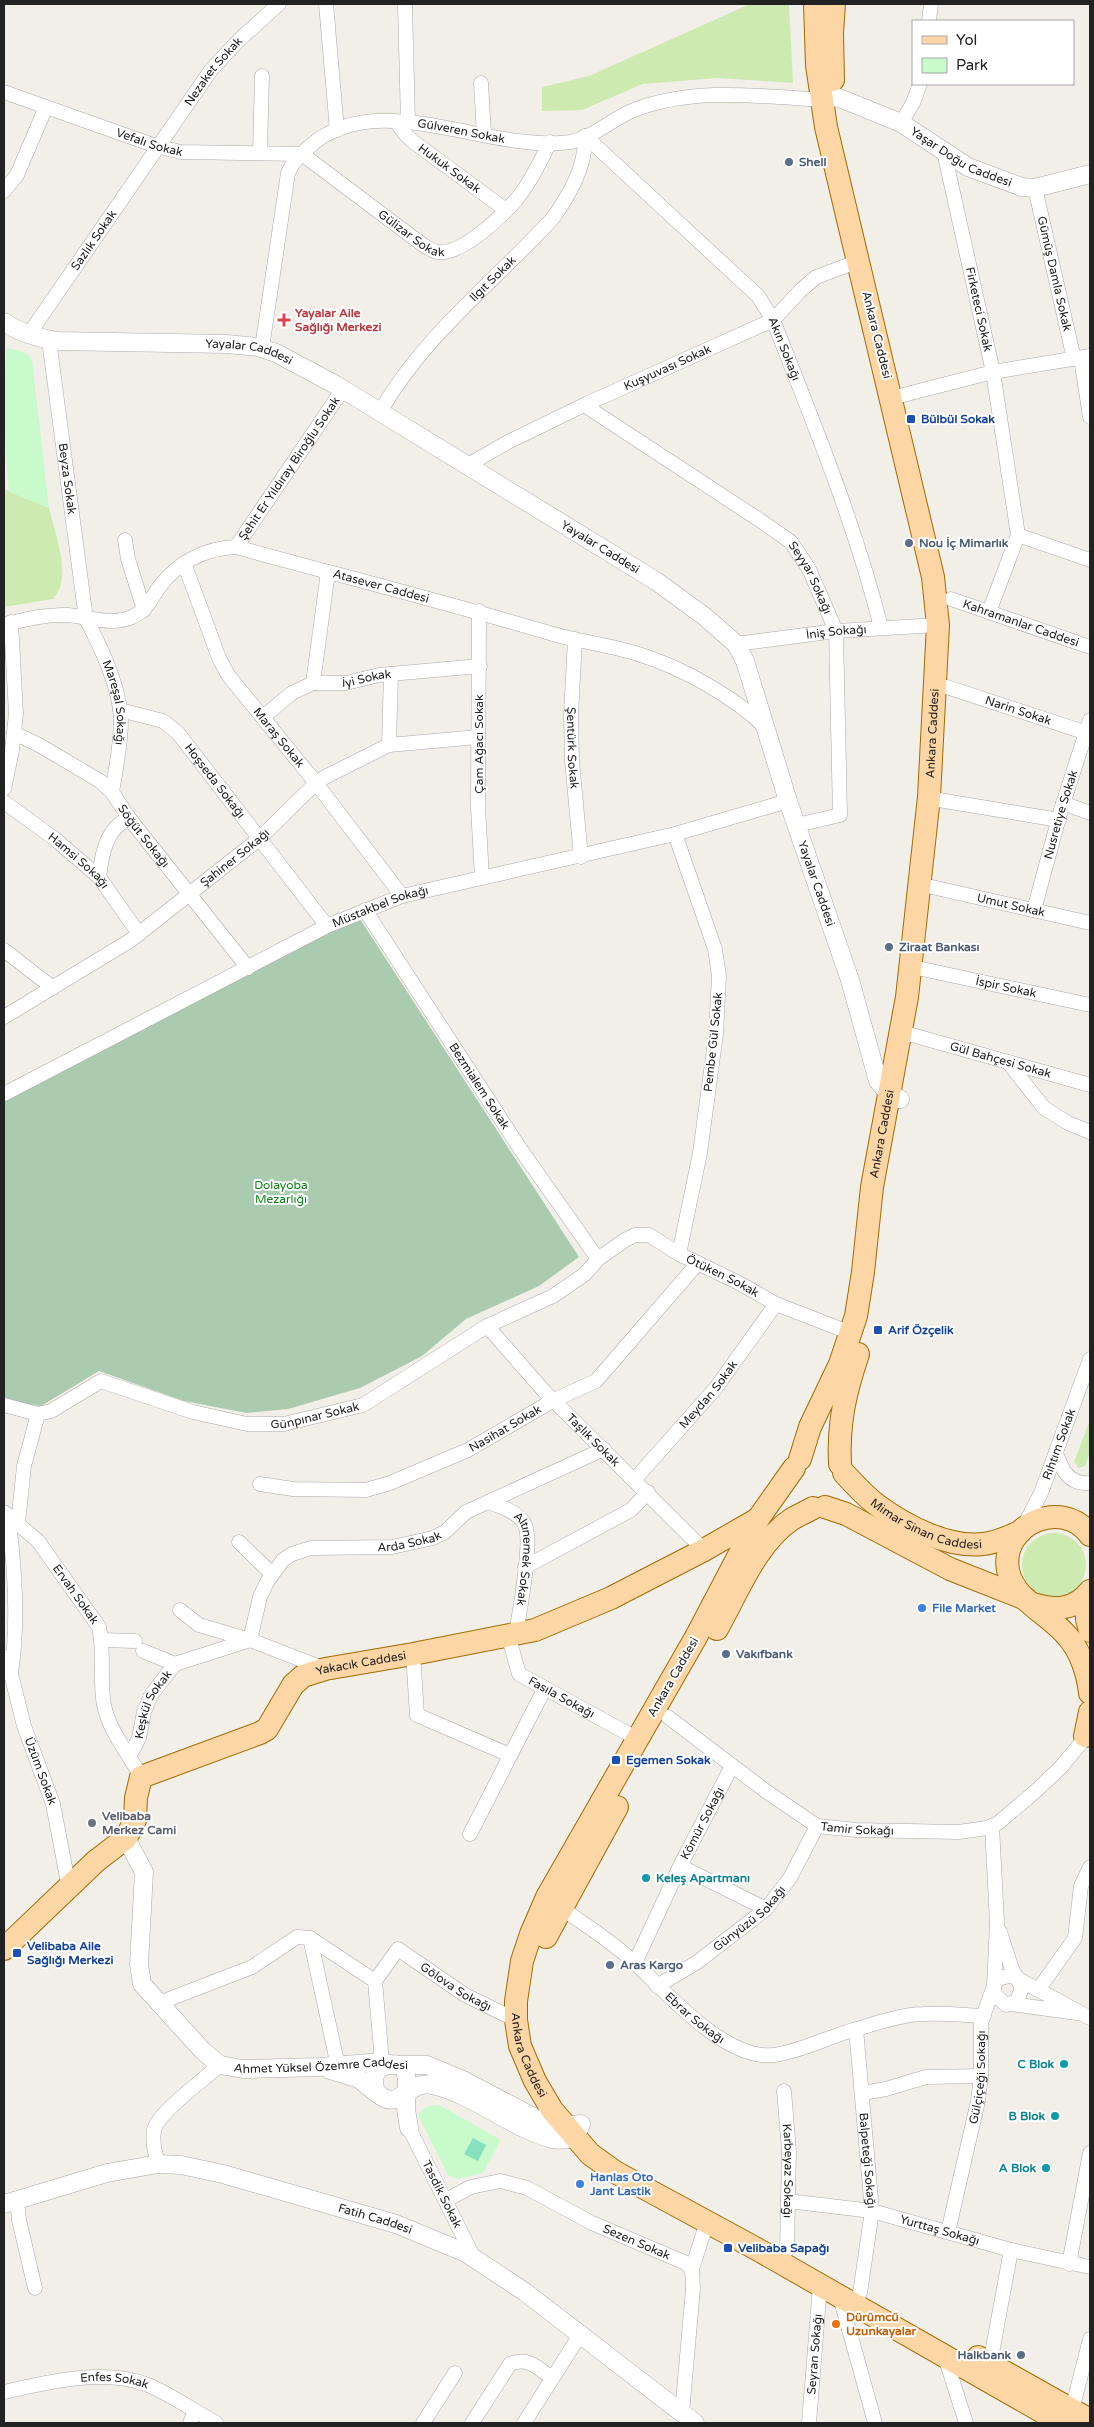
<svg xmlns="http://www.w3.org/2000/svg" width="1094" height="2427" viewBox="0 0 1094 2427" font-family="'Varela Round',sans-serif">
<rect width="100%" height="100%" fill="#f2efe9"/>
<g fill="#cdebb0">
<polygon points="750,4 789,4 793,83 717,78 643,84 582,110 542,111 542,87 589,76"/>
<path d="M4 489 49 508C55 533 73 579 53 599L4 607Z"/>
<polygon points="1090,1420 1090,1453 1085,1466 1079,1468 1074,1462"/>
<circle cx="1054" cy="1565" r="32"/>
</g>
<polygon fill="#aacbaf" points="360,919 579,1257 539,1286 466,1319 422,1356 360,1388 288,1409 247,1413 184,1401 99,1371 41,1406 4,1400 4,1099 291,951"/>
<g fill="#c8facc">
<path d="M7 348C16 350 27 351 32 360L49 508 9 492C5 443 1 396 7 348Z"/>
<polygon points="435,2105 441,2106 501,2140 483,2173 457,2179 448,2175 418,2115 424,2108"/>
</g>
<polygon fill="#88e0be" points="473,2138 486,2145 478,2161 464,2154"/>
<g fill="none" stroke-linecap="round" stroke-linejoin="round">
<g stroke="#a9a9a9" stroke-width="15">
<g id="minor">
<polyline points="326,4 337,130"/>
<polyline points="405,4 408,123"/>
<polyline points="929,21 931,4"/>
<polyline points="481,83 484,135"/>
<path id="s1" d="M4 92 156 146 181 152 302 154 423 245C427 247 432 251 437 252 461 256 501 217 516 200 530 183 540 162 550 142"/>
<path id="s2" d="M397 123 406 135 415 143 506 210"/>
<polyline points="901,123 913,103 920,84"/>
<path id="s3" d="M585 136 758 296 773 320C813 421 854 521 881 627"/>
<path id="s4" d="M944 152 993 372 1090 356"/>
<polyline points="260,153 262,76"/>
<path id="s5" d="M1035 188 1074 359"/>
<polyline points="4,191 17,175 46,107"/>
<path id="s6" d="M29 334 211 70 239 40 279 4"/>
<path id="s7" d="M49 340 86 619C101 647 120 687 121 720 121 744 116 769 112 792"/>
<path id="s8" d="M262 348 288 173C293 161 300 155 309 147 377 85 490 154 570 142 593 138 613 118 634 110 694 87 760 96 822 100"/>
<polyline points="1081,358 1090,417"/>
<polyline points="903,395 993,372 1018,535 1090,560"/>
<path id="s9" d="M584 405 761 521 791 542 809 569 836 631 840 815 797 825"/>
<path id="s10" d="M380 412C423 336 495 281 553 218 570 194 586 166 585 136"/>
<path id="s11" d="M468 465 508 442 584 405 773 320 800 291 816 277 859 261"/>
<polyline points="125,540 128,559 144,610"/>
<path id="s12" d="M236 547 343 389"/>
<path id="s13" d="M184 563 219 658 228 675 316 783 402 896"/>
<path id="s14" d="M951 599 1090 647"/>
<polyline points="479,611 478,808 482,877"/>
<polyline points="989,612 1018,535"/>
<path id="s15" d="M4 625C24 619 46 614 68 615 90 617 111 626 132 617 147 611 151 598 160 586 178 562 206 548 236 547 342 576 448 603 553 634 581 642 610 645 638 654 681 667 733 696 765 727"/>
<path id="s16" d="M575 639 571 715 572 761 581 857"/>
<path id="s17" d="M736 644 836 631 938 625"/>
<polyline points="313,683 328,572"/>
<path id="s18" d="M947 687 1090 734"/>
<path id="s19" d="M120 710 163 721 178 733 327 926"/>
<path id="s20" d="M263 717 292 693 313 683H346L379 675 480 666"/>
<path id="s21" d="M14 733 39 745 100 781 112 792 129 818 248 968"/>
<polyline points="389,745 391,674"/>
<polyline points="4,789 12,750 16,714 11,622"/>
<polyline points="939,800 1059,820"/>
<path id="s22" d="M4 802 55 839 99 877 139 934"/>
<polyline points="1063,803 1090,813"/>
<polyline points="675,834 715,949 719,976 716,1034 700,1153 679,1254"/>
<path d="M99 877C102 853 106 829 129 818"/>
<path id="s23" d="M932 887 1090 923"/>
<path id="s24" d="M365 910 521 1150 598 1259"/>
<path id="s25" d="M1034 910 1061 810 1090 720"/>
<polyline points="4,950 53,988"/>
<path id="s26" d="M922 969 1090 1005"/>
<path id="s27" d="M4 1017 131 940 259 839 316 783 325 777 389 745 478 737"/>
<path id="s28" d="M912 1035 1090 1085"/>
<polyline points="1008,1062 1044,1108 1068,1123 1090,1132"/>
<path id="s29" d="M4 1094 327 926 402 896 675 834 788 801"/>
<path id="s30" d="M487 1326 544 1391 704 1550"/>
<path id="s31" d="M4 1405 38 1414 51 1411 101 1381 193 1412 247 1424H284L363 1405 487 1326 553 1296 585 1274 598 1259 625 1240 635 1235H649L679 1254 739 1283 776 1304 851 1333"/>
<path d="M1056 1453C1062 1470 1069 1485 1090 1483"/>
<path id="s32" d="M635 1479 715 1389 776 1304"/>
<path id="s33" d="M260 1484 293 1489 366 1490 390 1483 468 1450 554 1400 596 1381 698 1263"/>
<path id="s34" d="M488 1502C500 1506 518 1512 524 1523 534 1538 519 1613 516 1634"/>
<path id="s35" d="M4 1512 38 1541 99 1627C105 1653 99 1679 104 1705 109 1731 129 1754 141 1777"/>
<path d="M8 1515C15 1567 19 1621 11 1673"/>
<polyline points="18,1523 24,1466 38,1414"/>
<path id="s36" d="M1024 1526 1041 1493 1090 1359"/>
<polyline points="239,1542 272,1574"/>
<polyline points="525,1567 631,1510 648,1492"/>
<path id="s37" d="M180 1610 199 1625 250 1640 260 1597 267 1582 283 1560 292 1554 311 1548 392 1547 433 1538 445 1532 466 1512 604 1449"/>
<path id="s38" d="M508 1635 519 1674 638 1739"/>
<polyline points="102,1640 135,1641"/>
<polyline points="143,1651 175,1664"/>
<polyline points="413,1654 417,1715 510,1755"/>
<path id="s39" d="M4 1657 11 1674 24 1726 53 1804 69 1888"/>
<path id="s40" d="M668 1717 767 1792 817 1826 856 1830 959 1832 987 1828 998 1823 1037 1790 1061 1767 1090 1732"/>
<path id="s41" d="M130 1755 139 1738 144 1712 151 1695 175 1664 250 1640 325 1669"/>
<polyline points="470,1834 545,1688"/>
<polyline points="680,1866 766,1909"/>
<path id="s42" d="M560 1907C585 1925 613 1942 636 1964 667 1993 726 2061 774 2055 803 2051 829 2036 857 2029 876 2023 904 2014 923 2014 943 2013 964 2015 984 2016"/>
<polyline points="1000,1932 1012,1969 1022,1988 1017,2001 1006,2005"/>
<polyline points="310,1938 375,1981"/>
<path id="s43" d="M635 1963 680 1866 732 1766"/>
<path id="s44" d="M657 1986 696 1963 766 1909 790 1878 817 1826"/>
<polyline points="1038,1990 1075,1938 1081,1886 1090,1867"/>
<polyline points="159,2003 252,1967 297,1937 310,1938 338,2066"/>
<polyline points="1077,2013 1004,2003 995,1995 994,1986 998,1979 1011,1975 1090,2018"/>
<path id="s45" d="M856 2029 872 2211 860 2293"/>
<path id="s46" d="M382 2062 375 1981 398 1949 465 1995 516 2020"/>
<path id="s47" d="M784 2091 789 2151 787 2250"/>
<polyline points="863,2093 886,2089 926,2077 981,2076"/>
<path id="s48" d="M409 2128 475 2260"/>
<path d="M158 2164C155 2152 152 2142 154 2130 157 2113 206 2078 220 2065"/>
<polyline points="17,2200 19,2220 35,2288"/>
<path id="s49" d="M446 2200 471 2187 500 2181 527 2188 592 2223 686 2263 692 2269 693 2289 682 2413"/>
<path id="s50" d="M788 2201 872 2211 1011 2250 1090 2267"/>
<path id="s51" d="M948 2232 978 2101 981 2076V2022L994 1986 997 1923 992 1826"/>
<polyline points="1069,2264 1090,2153"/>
<polyline points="692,2269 707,2222"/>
<polyline points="840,2297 875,2423"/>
<polyline points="945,2357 966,2423"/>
<polyline points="990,2364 1011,2250"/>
<path id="s52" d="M4 2392C47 2382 105 2368 148 2385 172 2395 194 2411 216 2423"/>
<polyline points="1072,2410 1090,2339"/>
<polyline points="190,2423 195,2411"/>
<polyline points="423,2423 455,2373"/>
<path d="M472 2423 510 2364C527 2356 538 2368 552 2378"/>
<polyline points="524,2423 580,2335"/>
<path id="s53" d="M809 2423 820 2286"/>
</g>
</g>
<g stroke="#a9a9a9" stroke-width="19">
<g id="tertiary">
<path id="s54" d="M822 100 837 97 901 123 968 167 1022 187 1035 188 1090 174"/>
<path id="s55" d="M4 322C20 333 38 338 57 341L226 344 258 347 276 353 336 385 656 581 704 616 736 644 745 661 788 801 850 980 878 1081 889 1094 900 1099"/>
<path id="s56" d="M126 1838 144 1872 139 1964 142 1984 203 2051 220 2065 243 2069 320 2067 382 2062 393 2065H427L463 2080 552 2127 581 2124 575 2138C569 2139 560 2141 553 2139 512 2129 474 2094 432 2085 410 2080 399 2110 381 2096 370 2088 372 2070 385 2066 414 2056 406 2091 406 2105 406 2113 408 2120 409 2128"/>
<polyline points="330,2070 359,2079 379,2095"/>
<path id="s57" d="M4 2204 107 2173 158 2164 181 2165 223 2174 396 2224 466 2253 525 2292 695 2423"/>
</g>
</g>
<g stroke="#a06b00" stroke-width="24">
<g id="primary">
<polyline points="833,80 832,33 834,4"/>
<path id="s58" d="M800 1459 810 1427 840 1364 856 1316 863 1272 872 1187 907 997 929 797 938 625 933 577 826 127 817 65 815 4"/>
<path d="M840 1464C838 1423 845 1393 858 1354"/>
<path id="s59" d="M794 1468 758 1519 696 1637 547 1897 531 1934 522 1961 516 2001V2020L520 2046 535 2081 552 2110 590 2154 615 2172 755 2248 1062 2423"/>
<path id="s60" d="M844 1473C854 1484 865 1496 877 1505 906 1526 947 1548 983 1544 996 1543 1008 1537 1020 1532"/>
<polyline points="825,1507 846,1514 950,1569 1026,1599"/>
<path d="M1090 1535C1063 1497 1000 1524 1008 1570 1014 1601 1050 1614 1068 1637 1081 1652 1088 1674 1090 1693"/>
<polyline points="1086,1597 1087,1619 1090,1631"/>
<path d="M1033 1604C1055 1611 1075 1610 1090 1591"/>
<path d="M717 1629C738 1592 756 1543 792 1519 799 1515 806 1512 813 1508"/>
<polyline points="1085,1736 1090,1712"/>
<polyline points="546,1937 617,1807"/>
<path id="s61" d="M4 1949 96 1861 126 1838 135 1820 136 1798 141 1777 260 1733 267 1729 293 1685 303 1676 325 1669 413 1654 535 1630 611 1598 704 1550 758 1519"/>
<polyline points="978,2357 1090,2420"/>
</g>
</g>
<use href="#minor" stroke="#fff" stroke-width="14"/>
<use href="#tertiary" stroke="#fff" stroke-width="18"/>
<use href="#primary" stroke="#fcd6a4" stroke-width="22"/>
</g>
<g fill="#5c6f8a" stroke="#fff" stroke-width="2">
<circle cx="789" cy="162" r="5"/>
<circle cx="909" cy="543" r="5"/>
<circle cx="889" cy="947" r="5"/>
<circle cx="726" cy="1654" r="5"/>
<circle cx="610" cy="1965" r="5"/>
<circle cx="1021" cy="2355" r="5"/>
</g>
<path fill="#e0444e" stroke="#fff" stroke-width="2" d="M281.5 312.5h5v5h5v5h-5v5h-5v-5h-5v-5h5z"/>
<g fill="#1a4fb4" stroke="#fff" stroke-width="2">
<rect x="906" y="414" width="10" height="10" rx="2.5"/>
<rect x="873" y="1325" width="10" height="10" rx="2.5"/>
<rect x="611" y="1755" width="10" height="10" rx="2.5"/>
<rect x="12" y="1948" width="10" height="10" rx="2.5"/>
<rect x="723" y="2243" width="10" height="10" rx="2.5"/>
</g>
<g fill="#3f7fe0" stroke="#fff" stroke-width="2">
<circle cx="922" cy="1608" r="5"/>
<circle cx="580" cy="2184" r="5"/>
</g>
<circle fill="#6b7280" stroke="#fff" stroke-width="2" cx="92" cy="1823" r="5"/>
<g fill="#0f9aa8" stroke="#fff" stroke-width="2">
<circle cx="646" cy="1878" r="5"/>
<circle cx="1064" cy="2064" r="5"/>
<circle cx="1055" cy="2116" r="5"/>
<circle cx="1046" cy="2168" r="5"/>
</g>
<circle fill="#e8710a" stroke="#fff" stroke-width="2" cx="836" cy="2324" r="5"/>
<g text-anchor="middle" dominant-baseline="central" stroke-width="4" stroke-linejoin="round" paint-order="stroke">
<g font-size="12" fill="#222" stroke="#fff">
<text stroke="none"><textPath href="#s6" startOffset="321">Nezaket Sokak</textPath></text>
<text stroke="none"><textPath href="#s8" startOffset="370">Gülveren Sokak</textPath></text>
<text stroke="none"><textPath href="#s1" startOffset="154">Vefalı Sokak</textPath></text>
<text stroke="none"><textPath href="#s54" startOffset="154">Yaşar Doğu Caddesi</textPath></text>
<text stroke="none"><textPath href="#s2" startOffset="70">Hukuk Sokak</textPath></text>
<text stroke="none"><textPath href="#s1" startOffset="444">Gülizar Sokak</textPath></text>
<text stroke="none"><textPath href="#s6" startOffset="114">Sazlık Sokak</textPath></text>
<text stroke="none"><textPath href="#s5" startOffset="88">Gümüş Damla Sokak</textPath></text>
<text stroke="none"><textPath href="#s10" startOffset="175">Ilgıt Sokak</textPath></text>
<text stroke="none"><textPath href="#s4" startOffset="161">Firketeci Sokak</textPath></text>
<text transform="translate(877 335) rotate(76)">Ankara Caddesi</text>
<text stroke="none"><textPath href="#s3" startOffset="295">Akın Sokağı</textPath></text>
<text stroke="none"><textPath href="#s55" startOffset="250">Yayalar Caddesi</textPath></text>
<text stroke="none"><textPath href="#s11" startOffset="222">Kuşyuvası Sokak</textPath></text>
<text stroke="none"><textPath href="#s12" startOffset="95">Şehit Er Yıldıray Biroğlu Sokak</textPath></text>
<text stroke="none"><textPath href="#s7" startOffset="140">Beyza Sokak</textPath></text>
<text stroke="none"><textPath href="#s55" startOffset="655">Yayalar Caddesi</textPath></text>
<text stroke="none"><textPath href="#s9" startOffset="289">Seyyar Sokağı</textPath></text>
<text stroke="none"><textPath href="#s15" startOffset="411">Atasever Caddesi</textPath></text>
<text stroke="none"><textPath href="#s14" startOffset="74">Kahramanlar Caddesi</textPath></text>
<text stroke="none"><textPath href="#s17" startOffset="101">İniş Sokağı</textPath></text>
<text stroke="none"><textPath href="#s20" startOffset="115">İyi Sokak</textPath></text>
<text stroke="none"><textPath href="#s7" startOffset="371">Mareşal Sokağı</textPath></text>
<text stroke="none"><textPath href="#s18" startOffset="75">Narin Sokak</textPath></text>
<text stroke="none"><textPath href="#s58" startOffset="742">Ankara Caddesi</textPath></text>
<text stroke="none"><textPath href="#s13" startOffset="201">Maraş Sokak</textPath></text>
<text transform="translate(479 744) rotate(-90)">Çam Ağacı Sokak</text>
<text stroke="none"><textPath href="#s16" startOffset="109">Şentürk Sokak</textPath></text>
<text stroke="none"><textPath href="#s19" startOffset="124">Hoşseda Sokağı</textPath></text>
<text stroke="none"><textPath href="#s25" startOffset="99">Nusretiye Sokak</textPath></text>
<text stroke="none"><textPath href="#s21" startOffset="169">Söğüt Sokağı</textPath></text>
<text stroke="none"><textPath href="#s27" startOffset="281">Şahiner Sokağı</textPath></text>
<text stroke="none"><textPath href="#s22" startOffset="95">Hamsi Sokağı</textPath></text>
<text stroke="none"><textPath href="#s55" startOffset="1075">Yayalar Caddesi</textPath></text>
<text stroke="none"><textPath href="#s23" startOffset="81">Umut Sokak</textPath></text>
<text stroke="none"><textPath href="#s29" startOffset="421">Müstakbel Sokağı</textPath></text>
<text stroke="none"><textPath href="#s26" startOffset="86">İspir Sokak</textPath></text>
<text transform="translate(713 1042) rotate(-84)">Pembe Gül Sokak</text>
<text stroke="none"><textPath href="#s28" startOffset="92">Gül Bahçesi Sokak</textPath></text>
<text stroke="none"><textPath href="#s24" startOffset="210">Bezmialem Sokak</textPath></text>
<text stroke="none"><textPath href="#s58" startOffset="338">Ankara Caddesi</textPath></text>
<text stroke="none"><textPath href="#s31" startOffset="798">Ötüken Sokak</textPath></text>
<text stroke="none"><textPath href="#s32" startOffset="112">Meydan Sokak</textPath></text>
<text stroke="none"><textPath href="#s31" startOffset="328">Günpınar Sokak</textPath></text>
<text stroke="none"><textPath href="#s33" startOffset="259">Nasihat Sokak</textPath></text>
<text stroke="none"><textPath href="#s30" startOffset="156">Taşlık Sokak</textPath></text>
<text stroke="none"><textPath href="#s36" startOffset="89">Rıhtım Sokak</textPath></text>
<text stroke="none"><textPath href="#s60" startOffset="100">Mimar Sinan Caddesi</textPath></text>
<text stroke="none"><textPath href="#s37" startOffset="295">Arda Sokak</textPath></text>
<text stroke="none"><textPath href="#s34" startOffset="78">Altınemek Sokak</textPath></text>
<text stroke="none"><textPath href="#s35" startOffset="110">Ervah Sokak</textPath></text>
<text stroke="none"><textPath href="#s61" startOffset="488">Yakacık Caddesi</textPath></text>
<text transform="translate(673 1677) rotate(-60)">Ankara Caddesi</text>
<text stroke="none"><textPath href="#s38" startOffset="89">Fasıla Sokağı</textPath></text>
<text stroke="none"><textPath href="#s41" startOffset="56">Keşkül Sokak</textPath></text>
<text stroke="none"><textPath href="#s39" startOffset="120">Üzüm Sokak</textPath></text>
<text stroke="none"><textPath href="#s43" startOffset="155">Kömür Sokağı</textPath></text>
<text stroke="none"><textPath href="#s40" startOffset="225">Tamir Sokağı</textPath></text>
<text stroke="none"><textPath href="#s44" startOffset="115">Günyüzü Sokağı</textPath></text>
<text stroke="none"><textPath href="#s46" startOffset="190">Gölova Sokağı</textPath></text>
<text stroke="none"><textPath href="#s42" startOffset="175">Ebrar Sokağı</textPath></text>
<text stroke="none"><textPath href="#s59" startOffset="661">Ankara Caddesi</textPath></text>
<text stroke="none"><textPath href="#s56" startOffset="365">Ahmet Yüksel Özemre Caddesi</textPath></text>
<text stroke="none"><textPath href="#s51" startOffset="158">Gülçiçeği Sokağı</textPath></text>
<text stroke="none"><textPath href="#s45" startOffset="132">Balpeteği Sokağı</textPath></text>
<text stroke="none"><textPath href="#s47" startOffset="80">Karbeyaz Sokağı</textPath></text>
<text stroke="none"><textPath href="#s48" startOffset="74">Tasdik Sokak</textPath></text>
<text stroke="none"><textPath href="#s57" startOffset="384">Fatih Caddesi</textPath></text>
<text stroke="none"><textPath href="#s50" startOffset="155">Yurttaş Sokağı</textPath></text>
<text stroke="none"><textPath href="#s49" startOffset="208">Sezen Sokak</textPath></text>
<text stroke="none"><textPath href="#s53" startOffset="69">Seyran Sokağı</textPath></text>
<text stroke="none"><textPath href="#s52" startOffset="112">Enfes Sokak</textPath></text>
</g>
<g font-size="12" font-weight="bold" fill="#4e5e75" stroke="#fff" text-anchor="start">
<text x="799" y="162">Shell</text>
<text x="919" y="543">Nou İç Mimarlık</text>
<text x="899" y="947">Ziraat Bankası</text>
<text x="736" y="1654">Vakıfbank</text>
<text x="620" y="1965">Aras Kargo</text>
<text x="1011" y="2355" text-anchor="end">Halkbank</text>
</g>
<g font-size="12" font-weight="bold" fill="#be3a42" stroke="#fff" text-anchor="start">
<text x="295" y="313">Yayalar Aile<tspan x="295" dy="14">Sağlığı Merkezi</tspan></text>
</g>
<g font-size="12" font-weight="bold" fill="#164399" stroke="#fff" text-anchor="start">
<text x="921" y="419">Bülbül Sokak</text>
<text x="888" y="1330">Arif Özçelik</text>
<text x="626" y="1760">Egemen Sokak</text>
<text x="27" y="1946">Velibaba Aile<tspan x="27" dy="14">Sağlığı Merkezi</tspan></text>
<text x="738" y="2248">Velibaba Sapağı</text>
</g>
<g font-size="12" fill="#0c8416" stroke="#fff">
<text x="281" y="1185">Dolayoba<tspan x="281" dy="14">Mezarlığı</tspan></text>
</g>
<g font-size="12" font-weight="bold" fill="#366cbe" stroke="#fff" text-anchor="start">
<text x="932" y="1608">File Market</text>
<text x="590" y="2177">Hanlas Oto<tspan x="590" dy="14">Jant Lastik</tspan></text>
</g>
<g font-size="12" font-weight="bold" fill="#5b616d" stroke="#fff" text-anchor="start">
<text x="102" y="1816">Velibaba<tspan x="102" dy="14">Merkez Cami</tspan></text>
</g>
<g font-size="12" font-weight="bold" fill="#0d838f" stroke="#fff" text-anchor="end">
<text x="656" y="1878" text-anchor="start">Keleş Apartmanı</text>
<text x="1054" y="2064">C Blok</text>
<text x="1045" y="2116">B Blok</text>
<text x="1036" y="2168">A Blok</text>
</g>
<g font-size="12" font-weight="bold" fill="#c56008" stroke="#fff" text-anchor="start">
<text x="846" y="2317">Dürümcü<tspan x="846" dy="14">Uzunkayalar</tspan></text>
</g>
</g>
<rect width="1094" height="2427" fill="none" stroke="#222222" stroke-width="10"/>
<rect x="912" y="20" width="162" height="65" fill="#ffffff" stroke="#a7a7a7"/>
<rect x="922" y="36" width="25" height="8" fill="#fcd6a4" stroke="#a7a7a7"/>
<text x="956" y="45" font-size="15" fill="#222222">Yol</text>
<rect x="922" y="58" width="25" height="15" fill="#c8facc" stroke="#a7a7a7"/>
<text x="956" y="70" font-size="15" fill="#222222">Park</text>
</svg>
